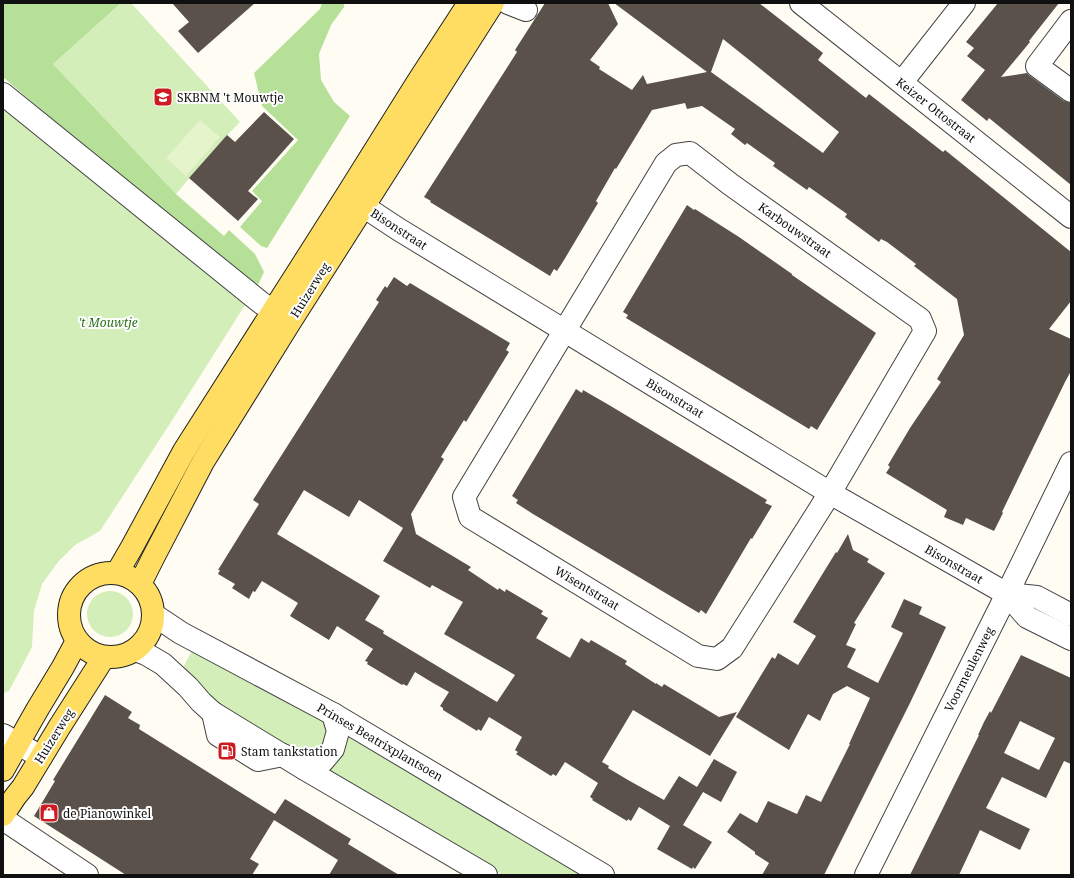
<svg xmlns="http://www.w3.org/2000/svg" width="1074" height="878" viewBox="0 0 1074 878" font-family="'Noto Serif',serif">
<rect width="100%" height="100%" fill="#fffdf3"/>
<g fill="#d3eeb9">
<path d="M121 3H131L240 122C217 145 197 169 176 194L53 64Z"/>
<polygon points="3,96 239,294 245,305 171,422 100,531 75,545 58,562 42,584 34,611 32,647 9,691 3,693"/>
<circle cx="110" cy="614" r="23"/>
<polygon points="193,649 329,722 327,745 307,758 223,706 212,706 181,671"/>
<polygon points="344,728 588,875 503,875 325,768"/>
</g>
<g fill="#b6e097">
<polygon points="3,3 121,3 53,64 176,194 224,236 229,230 255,254 264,272 257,287 253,292 3,77"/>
<polygon points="322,3 344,3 344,7 331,25 319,54 321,80 334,102 350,116 267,248 261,246 240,227 262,201 252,191 298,140 262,106 254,73 320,9"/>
</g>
<polygon fill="#e5f4cb" points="200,120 220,137 186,176 166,158"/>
<g fill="#5a514b" fill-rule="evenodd">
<polygon points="172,3 255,3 198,53 178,31 189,22"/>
<path d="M545 3H608L618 24 590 60 600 67 599 69 632 90 643 75 647 84 707 72 614 3H759L823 53 818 60 866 98 869 94 943 152 945 150 1071 252V301L1049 329 1071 339V371L1065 382 1002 512 1003 513 994 531 966 518 963 525 944 517 947 510 886 473 890 467 888 465 910 428 941 382 937 379 964 335 957 299 914 266 916 264 887 242 881 239 879 242 845 217 847 214 809 187 807 190 773 166 775 163 747 143 745 145 731 134 735 129 702 106 687 109 685 103 652 110 616 169 615 168 596 201 598 203 564 260 557 271 554 269 550 276 430 202 431 201 424 197 517 52 515 50ZM723 39 839 132 823 153 711 72Z"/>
<polygon points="998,3 1059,3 1029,41 1030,42 1001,77 1027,73 1030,76 1064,101 1071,103 1071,185 989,118 987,121 961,100 985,70 967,56 974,48 966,42"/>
<polygon points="264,112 294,139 248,191 258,199 238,221 189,178 227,135 235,142"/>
<polygon points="687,205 694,210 695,209 739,237 792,274 792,275 876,333 817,430 811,426 809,429 626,318 628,315 623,312"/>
<path d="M394 277 407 286 410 283 510 343 506 350 509 352 466 422 464 420 441 457 444 459 411 514 416 534 471 567 468 570 498 590 499 588 505 592 506 589 543 611 541 614 548 618 536 638 570 658 581 638 589 643 591 640 627 661 625 664 656 684V683L662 687 664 684 719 717 737 712 710 756 633 710 602 762 609 766 608 768 628 780 664 800 679 776 697 787 714 759 737 772 721 802 703 792 683 825 712 842 695 869 693 867 692 869 657 849 670 826 639 807 631 821 628 819 627 821 592 800 593 799 590 797 598 783 565 762 556 776 553 774 551 776 516 754 518 752 515 750 522 737 489 717 481 731 478 729 477 731 443 710V708L440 706 449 692 433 683 415 672 407 686 403 684 402 685 367 664 368 662 365 661 373 649 337 626 329 640 290 616 298 603 262 581 255 592 253 591 249 599 232 588 235 584 218 574 220 570H218L259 504 253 500 379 302 376 300 385 286 387 288ZM304 490 349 517 359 500 403 528 383 561 430 588 432 585 463 602 444 634 515 675 497 702 384 634 383 633 384 631 365 620 380 596 277 534Z"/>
<polygon points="576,389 582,393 583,390 609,405 767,500 765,503 772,506 752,539 751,538 706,614 701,610 699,613 533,514 516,503 518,500 512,496"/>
<polygon points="848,534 853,550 869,559 867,562 885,573 854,623 856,624 846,645 856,649 847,667 878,683 903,633 891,627 904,599 922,607 919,614 946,627 910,703 824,875 762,875 769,863 755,854 755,852 727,832 740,813 757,823 768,801 797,814 806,795 821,802 850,744 849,744 870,698 847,686 833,694 820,721 808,714 789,750 736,717 772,657 775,659 778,653 798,665 816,636 793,622 836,552 837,553"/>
<path d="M1021 655 1071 678V764L1064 761 1046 798 1002 777 986 808 1030 829 1020 850 980 830 959 875H910L979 735H978L984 722 990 711 991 713ZM1020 721 1055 738 1039 770 1004 753Z"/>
<polygon points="105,695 132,712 128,718 140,725 139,729 275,814 285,799 351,839 348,844 399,875 329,875 338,860 274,820 250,859 259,864 252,875 126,875 34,816 55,781 53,780"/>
</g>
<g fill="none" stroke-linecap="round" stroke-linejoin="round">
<g stroke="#434343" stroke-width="24">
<g id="minor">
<polyline points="508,3 526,10"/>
<polyline points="801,3 1071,217"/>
<polyline points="1071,21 1037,66 1071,91"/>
<polyline points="902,82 964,3"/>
<polyline points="3,94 260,302 273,311"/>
<polygon points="690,153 730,184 920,319 925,331 830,493 732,648 717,659 698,656 470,517 464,497 666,163 676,155"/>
<polyline points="348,196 398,229 830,493 1007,594 1027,617 1071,639"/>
<polyline points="1007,594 1037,597 1071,615"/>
<polyline points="154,615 181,633 333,714 603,875"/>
<polyline points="135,650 146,654 163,664 188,687 201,702 213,713 305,769 486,875"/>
<polyline points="213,713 218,735 258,760 283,755"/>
<polyline points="3,735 41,757"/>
<polyline points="305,769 322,762 333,749 338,731 333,714"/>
<polyline points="3,819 87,875"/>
<polyline points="866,875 1007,594 1071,463"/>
</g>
</g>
<g stroke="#212121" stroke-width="24">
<g id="major">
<circle cx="111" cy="615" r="42"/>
<polyline points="117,573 132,547 184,451 347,195 417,83 469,3"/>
<polyline points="140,584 153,558 203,462 290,322 493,3"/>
<polyline points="3,770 37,710 63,667 77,641"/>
<polyline points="3,815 15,797 23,787 60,726 104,657"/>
</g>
</g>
<use href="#minor" stroke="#fff" stroke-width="22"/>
<use href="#major" stroke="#ffdd63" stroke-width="22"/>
</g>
<defs>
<g id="school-square" transform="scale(1)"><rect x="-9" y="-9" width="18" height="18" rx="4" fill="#cd1b1f" stroke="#fff"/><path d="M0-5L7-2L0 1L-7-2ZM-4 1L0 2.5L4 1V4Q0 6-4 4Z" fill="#fff"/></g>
<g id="fuel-square" transform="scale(1)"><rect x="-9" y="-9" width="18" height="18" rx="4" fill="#cd1b1f" stroke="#fff"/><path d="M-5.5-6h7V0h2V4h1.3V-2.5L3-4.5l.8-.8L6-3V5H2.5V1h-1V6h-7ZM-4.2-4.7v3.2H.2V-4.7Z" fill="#fff"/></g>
<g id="shop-square" transform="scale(1)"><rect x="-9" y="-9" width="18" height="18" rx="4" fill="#cd1b1f" stroke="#fff"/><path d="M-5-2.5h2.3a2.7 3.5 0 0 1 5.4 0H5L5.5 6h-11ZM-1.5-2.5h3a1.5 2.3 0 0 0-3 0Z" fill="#fff"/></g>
</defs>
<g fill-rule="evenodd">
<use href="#school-square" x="163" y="97"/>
<use href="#fuel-square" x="227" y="751"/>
<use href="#shop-square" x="49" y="813"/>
</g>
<g text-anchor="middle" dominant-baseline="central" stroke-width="4" stroke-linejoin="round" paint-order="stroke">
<g font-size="12" fill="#101010" stroke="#fff" text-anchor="start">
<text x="177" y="97">SKBNM 't Mouwtje</text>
<text x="241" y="751">Stam tankstation</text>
<text x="63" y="813">de Pianowinkel</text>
</g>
<g font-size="12" fill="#101010" stroke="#fff">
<text transform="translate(936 110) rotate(38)">Keizer Ottostraat</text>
<text transform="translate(399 229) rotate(33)">Bisonstraat</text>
<text transform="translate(795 230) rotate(35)">Karbouwstraat</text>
<text transform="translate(310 290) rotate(-58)">Huizerweg</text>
<text transform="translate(675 398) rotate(31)">Bisonstraat</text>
<text transform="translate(954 564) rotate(30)">Bisonstraat</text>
<text transform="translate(587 588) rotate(31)">Wisentstraat</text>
<text transform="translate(969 669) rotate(-63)">Voormeulenweg</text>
<text transform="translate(54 736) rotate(-58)">Huizerweg</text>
<text transform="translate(380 742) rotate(30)">Prinses Beatrixplantsoen</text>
</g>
<g font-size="12" font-style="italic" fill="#296f1a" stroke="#fff">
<text x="108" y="322">'t Mouwtje</text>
</g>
</g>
<rect width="1074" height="878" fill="none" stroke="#101010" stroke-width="8"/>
</svg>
